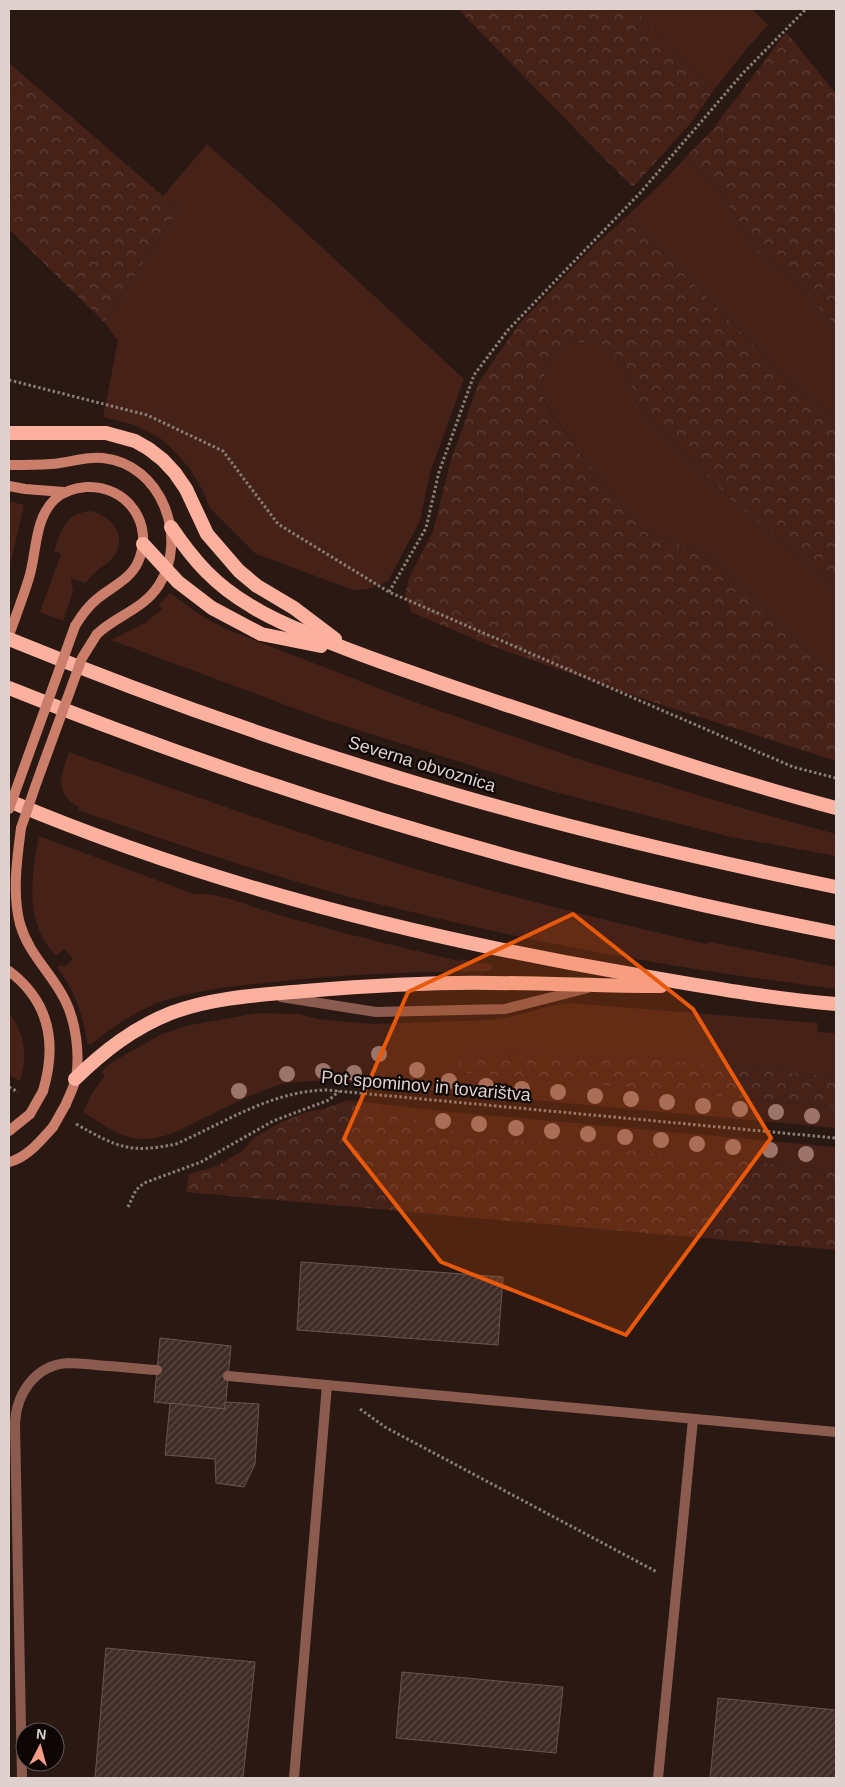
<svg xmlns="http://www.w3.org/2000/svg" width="845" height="1787" viewBox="0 0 845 1787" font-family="Arial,sans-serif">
<defs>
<pattern id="forest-crowns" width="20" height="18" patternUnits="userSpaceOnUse" patternTransform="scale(1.25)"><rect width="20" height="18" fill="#452118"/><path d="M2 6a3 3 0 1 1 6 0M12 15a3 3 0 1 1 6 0" fill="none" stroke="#5f4038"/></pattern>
<pattern id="building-hatch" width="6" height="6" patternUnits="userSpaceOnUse" patternTransform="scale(1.25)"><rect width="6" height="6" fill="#402c27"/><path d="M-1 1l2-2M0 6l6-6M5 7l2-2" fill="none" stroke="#5b4a45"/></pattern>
</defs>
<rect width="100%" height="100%" fill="#2a1813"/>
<g fill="#452118">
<polygon points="633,9 752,9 768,25 748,47 714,90"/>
<polygon points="207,144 289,217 464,379 430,473 420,521 388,581 368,589 353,590 256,554 209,507 203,491 190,469 172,449 161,439 134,425 103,417 118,341 104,322 178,209 163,196"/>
<polygon points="686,157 720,190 754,249 788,274 836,326 836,423 828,414 788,380 627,216 661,184"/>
<polygon points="568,342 599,343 609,346 623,365 642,413 732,500 836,588 836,679 711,556 642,531 580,454 547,405 540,388 551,355"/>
<polygon points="9,501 24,505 9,570"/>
<path d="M90 511C113 515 130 540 111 560 108 563 103 566 99 569 94 573 90 578 85 583L71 578 73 592 63 621 40 612 61 554 54 551C62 530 64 514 90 511Z"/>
<polygon points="170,593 202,616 226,629 406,699 581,760 748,810 836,834 836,856 731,837 555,792 320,718 111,640 145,623 162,609 159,605"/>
<path d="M69 752C181 792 292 831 406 866 505 896 605 920 706 944L710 942 836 967V989C693 971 552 947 412 912 384 905 356 899 328 891 244 867 161 839 78 810L79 807C53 794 61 774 69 752Z"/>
<path d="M39 836 194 894C221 892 247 906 272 913 334 931 396 946 459 961L460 959 488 964 492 966V968L489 971C413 972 340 974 265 983 229 987 192 990 157 1003 141 1010 125 1019 111 1029 103 1034 97 1040 90 1045L87 1042C83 1013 74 991 57 967L61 965 64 967 73 959 65 949 56 956C24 922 31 878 39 836Z"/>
<path d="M569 1003 818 1023 817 1032 836 1033V1077L634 1057 468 1055 450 1071 836 1107V1128L328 1081C310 1081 292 1081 275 1086 251 1094 225 1108 202 1119 182 1129 164 1140 141 1139 120 1138 101 1123 83 1112L93 1092 105 1075 101 1072 112 1062 162 1034 190 1025 258 1013 299 1014 318 1019 372 1024 492 1020C518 1017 543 1006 569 1003Z"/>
<path d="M9 1013C25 1033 28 1058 20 1081L9 1075Z"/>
<polygon points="348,1100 441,1111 836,1147 836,1170 470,1136"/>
</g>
<g fill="url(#forest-crowns)">
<polygon points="458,9 633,9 714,90 690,124 633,187 578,132"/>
<polygon points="786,32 836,94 836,326 788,274 754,249 720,190 686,157 713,129"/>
<polygon points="9,63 178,209 104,322 9,229"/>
<polygon points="627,216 788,380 828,414 836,423 836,588 732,500 642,413 623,365 609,346 599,343 568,342 551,355 540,388 547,406 580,454 642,531 711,556 836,679 836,761 653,702 486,644 411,612 405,596 409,578 433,531 450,463 479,382 518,325 587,253"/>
<polygon points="468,1055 634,1057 836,1077 836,1107 449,1071"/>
<polygon points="348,1100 470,1136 836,1170 836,1250 186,1192 189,1174 215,1167 242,1151 255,1137 282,1122 307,1112 327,1108"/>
</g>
<g fill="url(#building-hatch)" stroke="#6a544f">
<polygon points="301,1262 503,1277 498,1345 297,1330"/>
<polygon points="160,1338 231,1346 225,1409 154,1402"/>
<polygon points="225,1402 259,1404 255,1464 244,1487 216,1483 215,1459 165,1455 170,1403 225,1409"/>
<polygon points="106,1648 255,1662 243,1778 95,1778"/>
<polygon points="402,1672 563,1687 556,1753 396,1738"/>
<polygon points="718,1698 836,1710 836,1778 710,1778"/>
</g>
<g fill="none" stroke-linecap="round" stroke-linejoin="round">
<g stroke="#8c7d79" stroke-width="3" stroke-dasharray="2.5 2.5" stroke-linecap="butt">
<polyline points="9,380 147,415 223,451 278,524 389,592 793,767 836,778"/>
<polyline points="389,592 426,528 439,472 474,375 508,330 640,193 743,73 806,9"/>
<polyline points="9,1087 18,1092"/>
<path d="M76 1124C117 1147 129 1154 176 1144 226 1122 271 1091 327 1090L836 1138"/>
<polyline points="128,1207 136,1190 144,1183 201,1162 273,1121 329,1100 339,1091"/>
<polyline points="360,1409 385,1427 657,1572"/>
</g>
<g stroke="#8b5b4f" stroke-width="10">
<polyline points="281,997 376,1012 505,1009 588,988"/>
<polyline points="228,1376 327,1385"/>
<path d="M22 1778 15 1424C16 1394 35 1365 68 1363 81 1363 94 1365 107 1366 124 1367 140 1369 157 1370"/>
<polyline points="294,1778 327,1385 836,1432"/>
<polyline points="658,1778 693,1419"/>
</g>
<g stroke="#cb7e6a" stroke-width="10">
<path d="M9 465C23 465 37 465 51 464 69 463 85 456 103 458 162 464 189 539 159 585 143 610 117 615 97 634"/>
<polyline points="9,486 25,489 64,492"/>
<path d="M9 635C16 616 23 597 29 578 37 552 34 519 55 499 64 491 74 488 86 487 127 485 155 524 138 562 130 580 111 587 97 599 87 607 81 616 75 626"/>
<path d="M21 828C17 859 12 893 20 924 29 955 51 972 65 1000 76 1022 80 1054 76 1078 74 1087 69 1096 66 1104"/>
<path d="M9 971C50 1002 57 1044 43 1091"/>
<polyline points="9,1131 30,1114"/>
<path d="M9 1162C27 1158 41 1140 53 1127"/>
</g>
<g stroke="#fcb09e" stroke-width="14">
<polyline points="9,433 106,433 135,441 149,449 163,460 175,473 186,489 207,534 239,571 257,586 294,608 335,639"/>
<path d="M171 527C194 561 215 585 251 606 270 618 291 627 312 635 363 657 416 674 468 692 590 733 712 775 836 808"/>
<polyline points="143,544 178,582 212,608 261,634 321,646"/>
<path d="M9 639C156 699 307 752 460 796 584 832 710 861 836 887"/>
<path d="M9 688C276 795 553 878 836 933"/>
<path d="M9 801C204 883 411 936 620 972 691 984 764 998 836 1004"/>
<path d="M75 1079C104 1051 133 1028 171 1013 213 997 261 995 305 991 367 986 429 982 491 983 547 983 604 986 661 986"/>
</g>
<g stroke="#cb7e6a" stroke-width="10">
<polyline points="9,809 75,626"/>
<polyline points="21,828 35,787 82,658 97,634"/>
<polyline points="30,1114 43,1091"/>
<polyline points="53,1127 66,1104"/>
</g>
</g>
<g fill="#9c7469">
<circle cx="379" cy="1054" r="8"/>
<circle cx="417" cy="1070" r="8"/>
<circle cx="323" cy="1071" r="8"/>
<circle cx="354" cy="1073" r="8"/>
<circle cx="287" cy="1074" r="8"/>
<circle cx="449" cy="1081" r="8"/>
<circle cx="486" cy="1086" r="8"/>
<circle cx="522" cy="1089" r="8"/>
<circle cx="239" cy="1091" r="8"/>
<circle cx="558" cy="1092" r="8"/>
<circle cx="595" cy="1096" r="8"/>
<circle cx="631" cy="1099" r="8"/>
<circle cx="667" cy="1102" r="8"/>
<circle cx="703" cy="1106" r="8"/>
<circle cx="740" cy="1109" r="8"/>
<circle cx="776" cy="1112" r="8"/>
<circle cx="812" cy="1116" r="8"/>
<circle cx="443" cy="1121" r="8"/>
<circle cx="479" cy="1124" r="8"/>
<circle cx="516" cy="1128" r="8"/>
<circle cx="552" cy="1131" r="8"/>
<circle cx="588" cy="1134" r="8"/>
<circle cx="625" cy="1137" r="8"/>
<circle cx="661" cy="1140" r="8"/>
<circle cx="697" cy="1144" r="8"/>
<circle cx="733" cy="1147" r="8"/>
<circle cx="770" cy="1150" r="8"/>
<circle cx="806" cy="1154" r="8"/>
</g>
<path fill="#e8590c" fill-opacity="0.2" stroke="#e8590c" stroke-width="4" stroke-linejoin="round" d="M573 914 693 1009 771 1138 626 1335 441 1262 344 1139 408 992Z"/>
<g text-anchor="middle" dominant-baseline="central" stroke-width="4.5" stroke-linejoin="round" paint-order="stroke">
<g font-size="18" fill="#ded1ce" stroke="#0d0604">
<text transform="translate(422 764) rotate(17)">Severna obvoznica</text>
<text transform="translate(426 1086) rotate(5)">Pot spominov in tovarištva</text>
</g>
</g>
<rect width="845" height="1787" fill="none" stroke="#ded1ce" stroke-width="20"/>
<g transform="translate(40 1747) rotate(6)"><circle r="24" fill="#0d0604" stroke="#615755"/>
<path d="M0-4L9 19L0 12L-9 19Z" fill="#f49e88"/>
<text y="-8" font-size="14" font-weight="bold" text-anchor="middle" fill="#ded1ce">N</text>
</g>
</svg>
